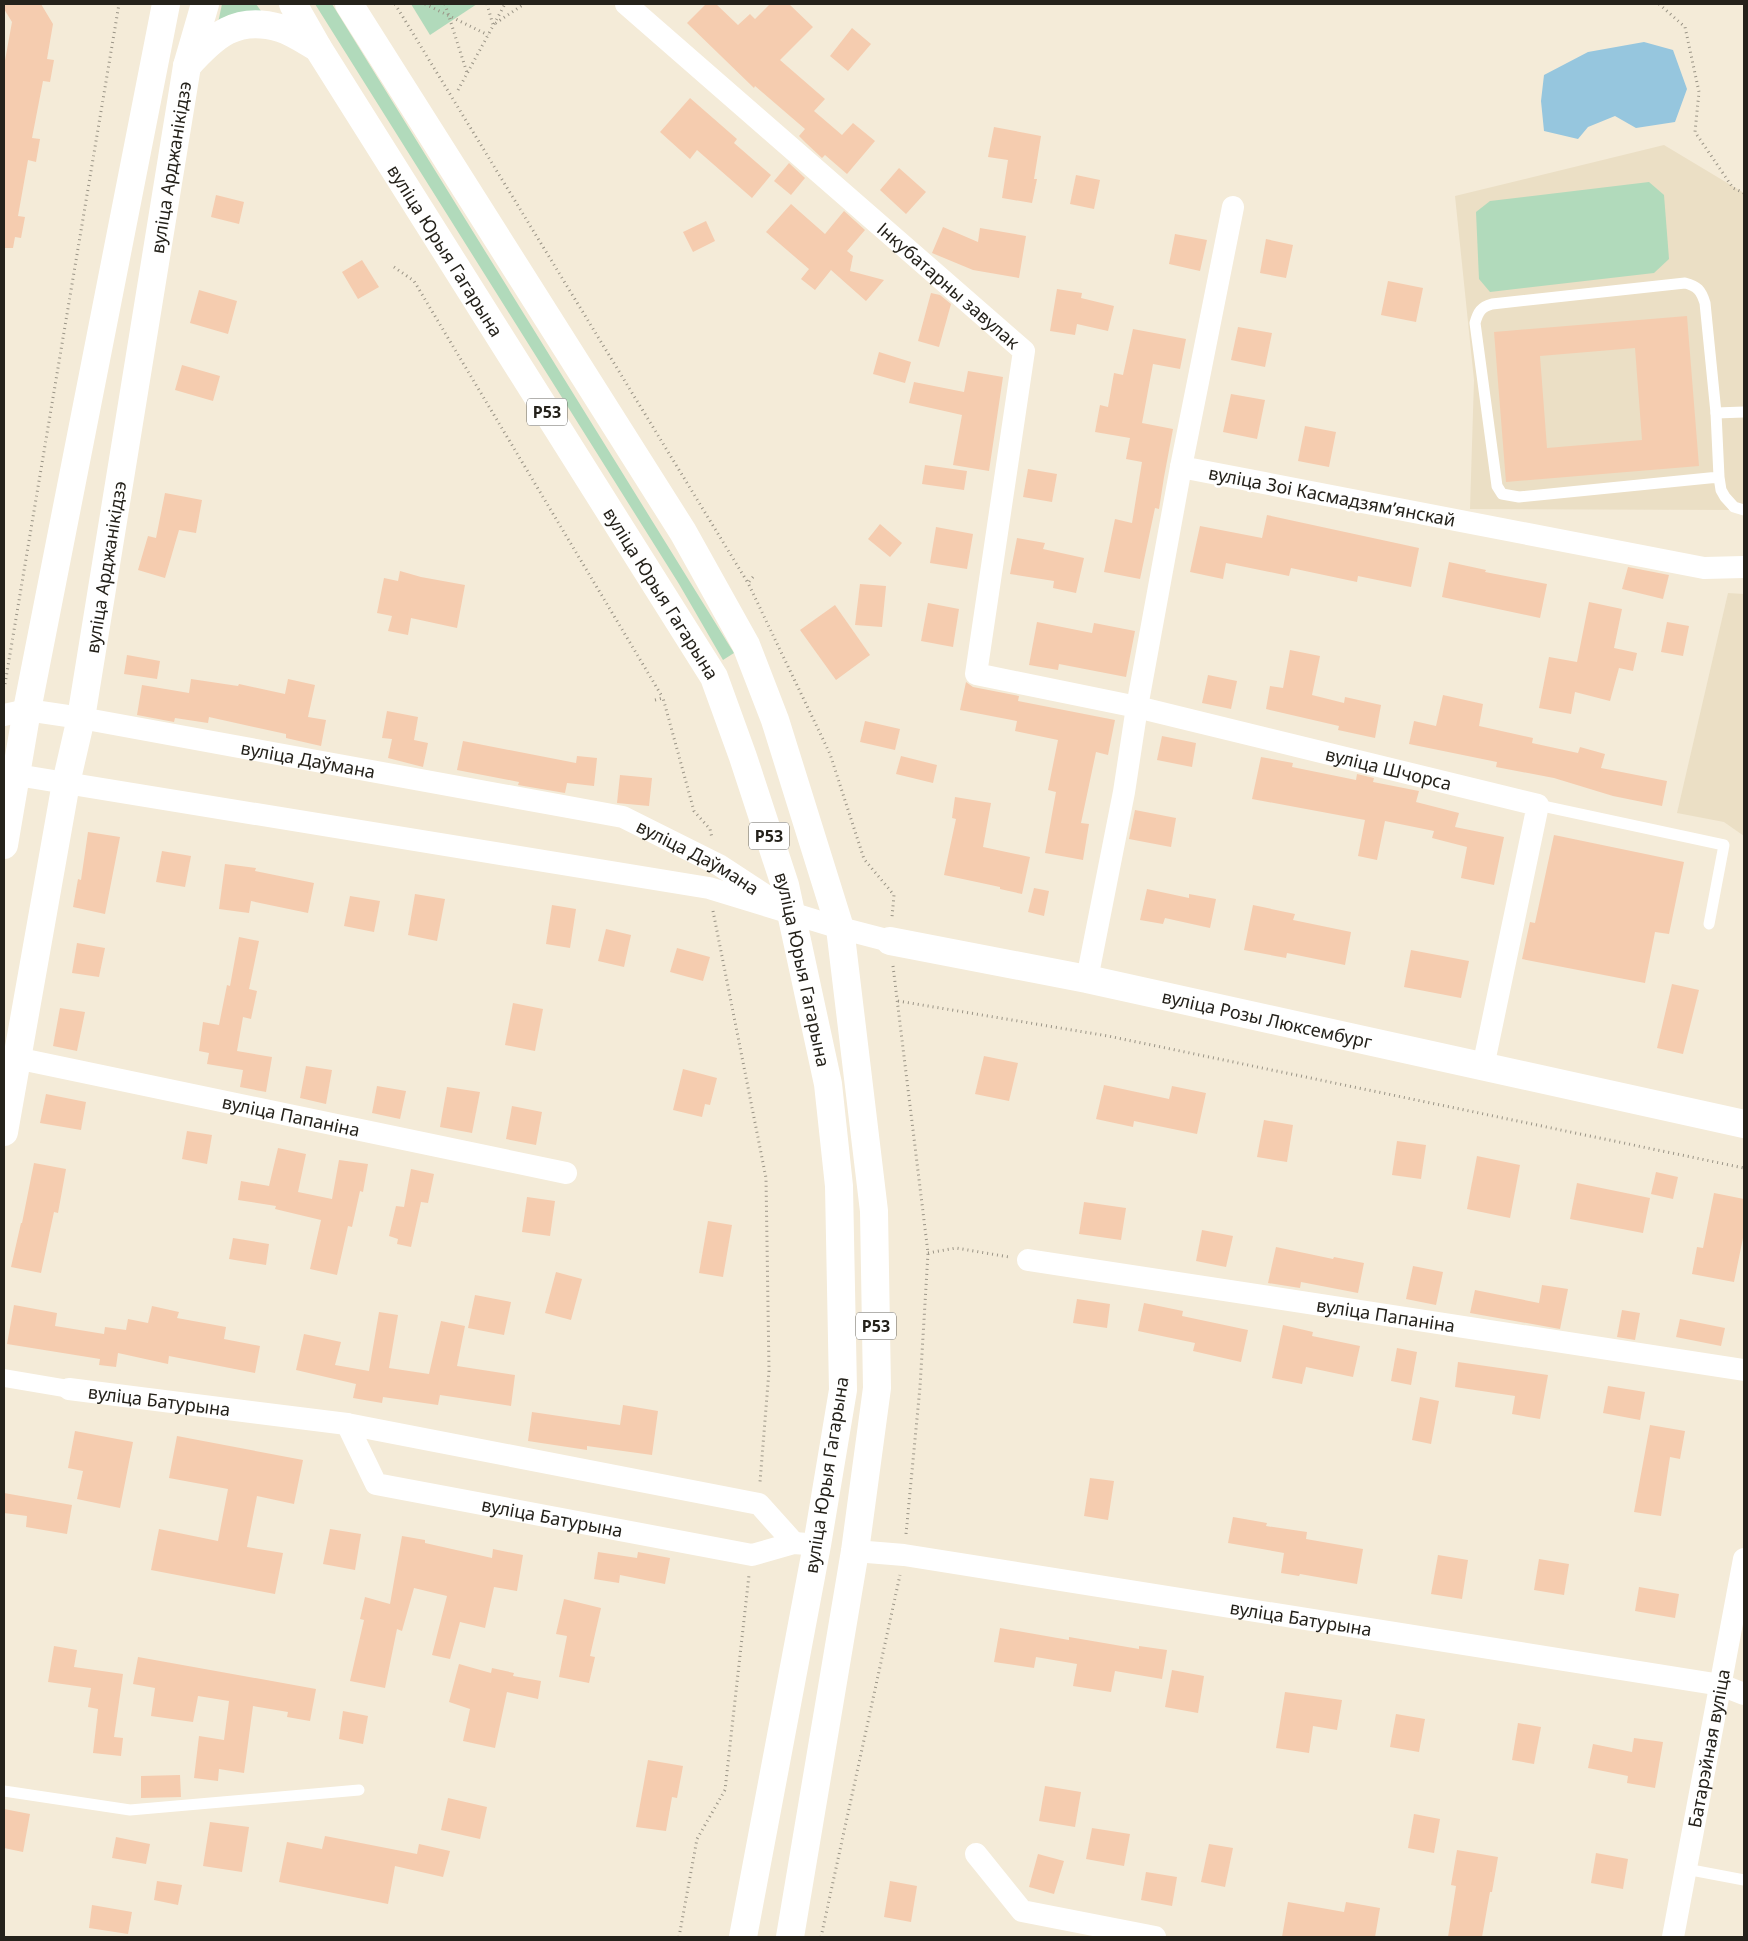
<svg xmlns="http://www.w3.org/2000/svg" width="1748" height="1941" viewBox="0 0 1748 1941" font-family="'Noto Sans',sans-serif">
<rect width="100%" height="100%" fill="#f4ebd8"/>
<g fill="#ebdfc5">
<polygon points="1664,145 1744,193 1744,510 1470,509 1474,380 1455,196"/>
<polygon points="1728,593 1744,594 1744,836 1724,822 1677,813"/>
</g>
<g fill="#b1dabb">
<polygon points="222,4 256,4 266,18 218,23"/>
<polygon points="315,4 332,4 734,653 723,660 679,584"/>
<polygon points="411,4 477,4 430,35"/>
<polygon points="1649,182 1664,195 1669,259 1654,273 1490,292 1479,279 1476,212 1490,201"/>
</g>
<polygon fill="#96c6de" points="1644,42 1673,50 1687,89 1675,122 1636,128 1615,116 1588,127 1578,139 1544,131 1541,101 1544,75 1588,52"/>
<g fill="#f5ccaf" fill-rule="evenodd">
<polygon points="4,4 41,4 53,24 47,59 54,60 50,82 43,81 32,138 40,139 36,162 28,160 18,216 25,217 21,238 15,237 13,248 4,248 4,66 12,22 4,9"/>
<polygon points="706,4 716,4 738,25 750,14 755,19 770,4 789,4 813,27 780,60 825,99 814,111 842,135 853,123 875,141 847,174 825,155 822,158 806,143 799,136 805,129 755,86 754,88 687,23"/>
<polygon points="852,28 871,44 848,71 830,56"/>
<polygon points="690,98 737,139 734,143 771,175 752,198 697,150 690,159 660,132"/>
<polygon points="994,127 1041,136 1034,179 1037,179 1032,203 1002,198 1008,160 988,157"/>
<polygon points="789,163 805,178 791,195 774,181"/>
<polygon points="899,168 926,192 906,214 880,190"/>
<polygon points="1076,175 1100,180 1094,209 1070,204"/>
<polygon points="216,195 244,202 239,224 211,217"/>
<polygon points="791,204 825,234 844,211 865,230 847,251 853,256 850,271 884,280 866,301 831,270 815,290 801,279 809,269 766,232"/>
<polygon points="706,221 715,241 693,252 683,232"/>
<polygon points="943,227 978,242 980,228 1026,236 1019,278 973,270 932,253"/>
<polygon points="1175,234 1207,240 1200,271 1169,264"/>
<polygon points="1266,239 1293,245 1286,278 1260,273"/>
<polygon points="362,260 379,287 358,299 342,272"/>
<polygon points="1388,281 1423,288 1416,322 1381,315"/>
<polygon points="1057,289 1082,293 1081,298 1114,306 1108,331 1077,324 1075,335 1050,331"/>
<polygon points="199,290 237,301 228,334 190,323"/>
<polygon points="931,293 940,295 951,304 939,347 918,341"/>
<path d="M1687 316 1699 466 1506 482 1494 332ZM1635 348 1642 440 1547 448 1540 356Z"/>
<polygon points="1238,327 1272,333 1265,367 1231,360"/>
<polygon points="1133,329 1186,339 1180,369 1153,364 1142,423 1173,429 1164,477 1159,509 1155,508 1140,579 1104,572 1115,519 1132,523 1142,462 1126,459 1130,438 1095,432 1100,405 1108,407 1114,373 1123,375"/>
<polygon points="879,352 911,362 905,383 873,374"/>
<polygon points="182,365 220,376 213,401 175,390"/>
<polygon points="968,371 1003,377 989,471 953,465 962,415 909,403 914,382 964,392"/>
<polygon points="1231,394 1265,400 1257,439 1223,432"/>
<polygon points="1305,426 1336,432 1329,467 1298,461"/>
<polygon points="925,465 967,471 964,490 922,484"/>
<polygon points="1028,469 1057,474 1052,502 1023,497"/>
<polygon points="165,493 202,500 196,533 179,530 165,578 138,570 148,536 156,538"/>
<polygon points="1267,515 1419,548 1411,587 1358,576 1357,582 1291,568 1289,576 1226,563 1223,579 1190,572 1200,526 1262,538"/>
<polygon points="880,524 902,543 890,557 868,539"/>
<polygon points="936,527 973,534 967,569 930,563"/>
<polygon points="1017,538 1045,543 1043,549 1084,558 1076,593 1053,588 1054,581 1010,574"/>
<polygon points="1449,562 1486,570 1485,572 1547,584 1540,618 1442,597"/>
<polygon points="1628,567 1669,575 1663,599 1622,589"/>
<polygon points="400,571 421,577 465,585 457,628 411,618 408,635 388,631 392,616 377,613 384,578 398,581"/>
<polygon points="860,584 886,586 882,627 855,625"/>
<polygon points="1589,602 1622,609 1614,648 1637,653 1633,671 1619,668 1610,701 1575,692 1571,714 1539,708 1549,657 1577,662"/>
<polygon points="928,603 959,609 953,647 921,641"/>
<polygon points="835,605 870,655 836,680 800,630"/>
<polygon points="1037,622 1092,633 1094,623 1135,631 1126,677 1059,664 1058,670 1029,665"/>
<polygon points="1667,622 1689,626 1683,656 1661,652"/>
<polygon points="1290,650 1320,656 1312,695 1344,703 1345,697 1381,705 1375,738 1338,730 1339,726 1266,709 1270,686 1283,688"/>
<polygon points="127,655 160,661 157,679 124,674"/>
<polygon points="1208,675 1237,681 1231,709 1202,703"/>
<polygon points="191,679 238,686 239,684 285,694 288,679 315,685 308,717 326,720 321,746 286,738 286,734 209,717 208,723 175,718 174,722 137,715 142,685 189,693"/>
<polygon points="966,682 973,687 1019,696 1018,701 1115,720 1108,755 1096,752 1081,823 1089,824 1083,860 1045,853 1056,792 1048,790 1058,740 1015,731 1017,721 960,710"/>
<polygon points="1443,695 1483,704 1479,726 1533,738 1532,743 1578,753 1580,747 1605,754 1601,768 1667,781 1662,806 1613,796 1554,778 1496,767 1497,762 1409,744 1414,721 1436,726"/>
<polygon points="387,711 418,717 414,740 428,743 423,767 388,758 392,739 382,738"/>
<polygon points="865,721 900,729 895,750 860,742"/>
<polygon points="1162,736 1196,743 1192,767 1157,760"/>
<polygon points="463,741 576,763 577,756 597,758 594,786 567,783 565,793 518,785 519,782 457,770"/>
<polygon points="901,756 937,765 933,783 896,774"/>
<polygon points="1261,757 1293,763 1292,767 1356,780 1357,774 1374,778 1373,782 1419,791 1416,802 1459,813 1455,827 1504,837 1494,885 1461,878 1467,847 1432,838 1434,831 1385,821 1377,860 1358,856 1365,820 1252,799"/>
<polygon points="620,775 652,778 649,806 617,803"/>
<polygon points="955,797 991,803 983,847 1030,857 1022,894 1000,889 1000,887 944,875 956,819 952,818"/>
<polygon points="1135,810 1176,818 1171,847 1129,839"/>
<polygon points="88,832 120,837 105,914 73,907 78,879 81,880"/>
<polygon points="1554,835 1684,862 1669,934 1655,932 1645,983 1522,959 1530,922 1535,923"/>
<polygon points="162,851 191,856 185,887 156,882"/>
<polygon points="225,864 256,868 255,871 314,883 308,913 251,901 249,913 219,909"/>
<polygon points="1034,888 1049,891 1044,916 1028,912"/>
<polygon points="1147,889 1189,898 1189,894 1216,899 1210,928 1165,918 1163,924 1140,920"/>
<polygon points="415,894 445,899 437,941 408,935"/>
<polygon points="350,896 380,901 374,932 344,926"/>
<polygon points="552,905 576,909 570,948 546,944"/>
<polygon points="1253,905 1295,914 1293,920 1351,932 1345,965 1287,953 1286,958 1244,950"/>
<polygon points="606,929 631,935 624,967 598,961"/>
<polygon points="239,937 259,941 249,989 257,991 251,1019 243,1017 237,1051 272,1057 266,1092 240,1087 243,1070 207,1064 209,1053 199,1051 203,1022 219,1025 227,985 230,986"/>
<polygon points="77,943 105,948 99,977 72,973"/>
<polygon points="677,948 710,957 703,981 670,972"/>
<polygon points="1411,950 1469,961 1461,998 1404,987"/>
<polygon points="1672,984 1699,990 1683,1054 1657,1048"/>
<polygon points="513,1003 543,1009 535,1051 505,1045"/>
<polygon points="60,1008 85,1012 77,1051 53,1046"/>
<polygon points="984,1056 1018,1063 1009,1101 975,1094"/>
<polygon points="306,1066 332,1070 326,1104 300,1098"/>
<polygon points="683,1069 717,1078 710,1105 705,1104 702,1117 673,1110"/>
<polygon points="1104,1085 1169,1099 1172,1086 1206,1093 1197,1134 1134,1121 1133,1127 1096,1119"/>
<polygon points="377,1086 406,1091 400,1119 372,1113"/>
<polygon points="447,1087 480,1092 472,1133 440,1127"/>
<polygon points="46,1094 86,1102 81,1130 40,1123"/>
<polygon points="512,1106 542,1112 536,1145 506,1139"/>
<polygon points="1264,1120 1293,1125 1287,1162 1257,1157"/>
<polygon points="187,1131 212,1135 207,1164 182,1159"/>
<polygon points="1397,1141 1426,1145 1421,1179 1392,1175"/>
<polygon points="278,1148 306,1154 298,1192 332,1199 339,1160 368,1164 363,1192 360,1191 352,1227 348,1226 337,1275 310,1269 321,1220 275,1209 276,1206 238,1200 241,1181 269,1186"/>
<polygon points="1477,1156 1520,1165 1510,1218 1467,1209"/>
<polygon points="34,1163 66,1169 58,1213 54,1212 41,1273 11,1267 21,1223 22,1223"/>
<polygon points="411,1169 434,1174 428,1203 421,1202 411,1247 397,1244 398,1239 389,1236 396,1206 404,1207"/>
<polygon points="1656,1172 1678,1177 1673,1199 1651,1194"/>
<polygon points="1577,1183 1650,1198 1643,1233 1570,1219"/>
<polygon points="1714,1193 1744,1199 1744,1233 1734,1282 1692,1274 1697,1247 1703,1248"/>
<polygon points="527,1197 555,1201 550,1236 522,1232"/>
<polygon points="1084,1202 1126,1208 1121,1240 1079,1234"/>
<polygon points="708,1221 732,1225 723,1277 699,1273"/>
<polygon points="1202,1230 1233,1236 1226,1267 1196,1261"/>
<polygon points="233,1238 269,1244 266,1265 229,1259"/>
<polygon points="1276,1247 1333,1259 1334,1257 1364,1263 1358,1293 1301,1282 1300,1288 1268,1283"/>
<polygon points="1413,1266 1443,1272 1436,1305 1406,1299"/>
<polygon points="556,1272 582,1279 571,1320 545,1313"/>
<polygon points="1542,1285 1568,1289 1560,1329 1470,1313 1475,1290 1539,1303"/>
<polygon points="475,1295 511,1302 504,1335 468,1328"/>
<polygon points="1077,1299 1110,1304 1107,1328 1073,1323"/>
<polygon points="1144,1303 1183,1311 1182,1316 1248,1330 1241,1362 1193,1351 1195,1343 1138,1331"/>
<polygon points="14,1305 57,1313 55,1326 104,1334 105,1327 126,1330 128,1319 148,1323 152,1306 179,1312 177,1318 226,1327 224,1339 260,1346 255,1373 169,1356 168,1364 118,1353 116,1367 99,1365 100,1359 7,1344"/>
<polygon points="1622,1310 1640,1313 1635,1340 1617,1337"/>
<polygon points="379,1312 398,1315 389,1368 429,1374 441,1321 465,1326 457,1366 515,1375 511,1406 440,1395 438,1405 383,1397 382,1403 353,1398 356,1384 296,1370 304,1334 341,1342 335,1365 369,1371"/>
<polygon points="1680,1319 1725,1328 1721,1346 1676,1337"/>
<polygon points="1283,1325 1313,1332 1312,1336 1360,1346 1353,1377 1306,1367 1302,1384 1272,1378"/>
<polygon points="1397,1348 1417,1352 1411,1385 1391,1381"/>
<polygon points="1458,1362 1548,1375 1540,1419 1512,1414 1515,1396 1455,1387"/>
<polygon points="1608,1386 1645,1392 1640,1420 1603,1413"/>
<polygon points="1420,1397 1439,1401 1431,1444 1412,1440"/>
<polygon points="623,1405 658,1411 652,1455 587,1446 587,1450 528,1441 532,1412 620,1425"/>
<polygon points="1650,1425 1685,1431 1680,1459 1670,1457 1661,1516 1634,1512"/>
<polygon points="75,1431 133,1442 120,1508 77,1499 83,1471 68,1468"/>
<polygon points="177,1436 303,1460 294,1504 257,1496 247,1547 283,1553 275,1594 151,1570 159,1529 218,1541 228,1489 169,1478"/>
<polygon points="1090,1478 1114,1481 1108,1520 1084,1516"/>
<polygon points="4,1493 72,1505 67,1534 26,1527 27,1516 4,1513"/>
<polygon points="1233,1517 1267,1523 1266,1526 1307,1532 1306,1539 1363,1549 1357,1584 1300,1574 1299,1576 1281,1573 1284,1553 1228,1543"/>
<polygon points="330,1529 361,1534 355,1570 323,1564"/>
<polygon points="402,1536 425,1540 425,1543 492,1558 493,1549 523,1555 517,1591 494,1587 485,1628 460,1622 450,1659 432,1655 447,1596 414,1588 402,1631 397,1629 385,1688 350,1681 364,1620 360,1619 365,1597 390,1604"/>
<polygon points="598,1552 637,1558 638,1552 670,1558 665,1584 620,1575 619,1583 594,1579"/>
<polygon points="1438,1555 1468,1560 1462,1599 1431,1594"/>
<polygon points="1539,1559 1569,1564 1564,1595 1534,1590"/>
<polygon points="1639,1587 1679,1594 1675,1618 1635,1611"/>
<polygon points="564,1599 601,1608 590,1656 595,1657 589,1683 559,1677 567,1636 556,1634"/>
<polygon points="1000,1628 1069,1640 1069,1637 1139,1649 1139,1646 1167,1650 1162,1679 1115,1671 1111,1692 1073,1686 1077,1664 1036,1657 1034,1668 994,1662"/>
<polygon points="54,1646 77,1650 74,1667 123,1674 114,1737 123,1738 121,1756 93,1753 98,1709 88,1707 91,1688 48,1682"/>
<polygon points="138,1657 316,1689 310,1721 287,1717 288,1712 253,1706 244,1773 219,1769 218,1781 194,1778 199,1736 224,1740 229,1701 198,1696 193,1722 151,1716 155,1688 133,1684"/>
<polygon points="459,1664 491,1673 492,1668 514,1673 513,1676 541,1681 538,1699 507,1692 495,1748 463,1741 470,1709 449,1702"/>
<polygon points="1172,1670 1204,1676 1198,1713 1165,1707"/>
<polygon points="1285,1692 1342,1700 1337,1730 1313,1726 1309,1753 1276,1748"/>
<polygon points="343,1711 368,1716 363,1744 339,1739"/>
<polygon points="1396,1714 1425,1719 1419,1752 1390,1747"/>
<polygon points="1518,1723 1541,1727 1534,1764 1512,1760"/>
<polygon points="1634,1738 1663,1742 1655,1788 1627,1783 1628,1776 1588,1768 1593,1744 1632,1752"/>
<polygon points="648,1760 683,1766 677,1798 672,1797 666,1831 636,1827"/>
<polygon points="180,1775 181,1797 141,1798 141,1776"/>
<polygon points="1045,1786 1081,1792 1075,1827 1039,1821"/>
<polygon points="448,1798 487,1807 480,1839 441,1830"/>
<polygon points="4,1809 30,1814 23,1852 4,1848"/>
<polygon points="1414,1814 1440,1819 1434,1853 1408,1848"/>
<polygon points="210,1822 249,1827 242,1872 203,1866"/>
<polygon points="1092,1828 1130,1834 1124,1866 1086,1859"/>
<polygon points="325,1836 417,1854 419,1844 450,1851 443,1877 395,1866 388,1904 279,1882 287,1842 322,1849"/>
<polygon points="116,1837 150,1844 146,1864 112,1858"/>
<polygon points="1209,1844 1233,1848 1225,1887 1201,1882"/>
<polygon points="1457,1850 1498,1857 1492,1892 1490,1892 1482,1937 1448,1937 1456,1886 1451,1885"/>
<polygon points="1596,1853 1628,1859 1623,1889 1591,1883"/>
<polygon points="1038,1854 1064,1861 1054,1894 1029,1887"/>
<polygon points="1146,1872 1177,1877 1172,1906 1141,1900"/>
<polygon points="157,1881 182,1885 178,1905 154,1900"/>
<polygon points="890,1881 917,1886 911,1922 884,1917"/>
<polygon points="1288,1902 1344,1912 1346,1902 1380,1908 1375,1937 1282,1937"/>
<polygon points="92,1905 132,1912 128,1934 89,1928"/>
</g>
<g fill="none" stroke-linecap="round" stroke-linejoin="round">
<g stroke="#9a9486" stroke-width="3" stroke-dasharray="1 4" stroke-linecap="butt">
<polyline points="395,4 748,583"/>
<polyline points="425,4 488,35"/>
<polyline points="445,4 467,73"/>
<polyline points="487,4 493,25 524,4"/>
<polyline points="1659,4 1685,27 1699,92 1695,132 1733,188 1744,193"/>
<polyline points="458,90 505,4"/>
<polyline points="394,267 414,281 663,698"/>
<polyline points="753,577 748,583 830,754 864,859 894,895 892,917"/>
<polyline points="5,684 119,4"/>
<polyline points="655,700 663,698 694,811 710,829 712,838"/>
<polyline points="713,911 766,1178 769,1371 760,1482"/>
<polyline points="893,966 928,1253 920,1387 906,1534"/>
<polyline points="898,1001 1108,1036 1744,1168"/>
<polyline points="928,1253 956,1248 1009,1257"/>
<polyline points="679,1937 697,1839 725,1790 749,1575"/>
<polyline points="821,1937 900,1575"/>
</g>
<g stroke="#fff" stroke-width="11">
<polyline points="1716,413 1744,412"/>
<path d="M1719 477 1519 497 1502 494 1497 486 1475 323C1478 312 1481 307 1492 304L1685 283C1697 286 1701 290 1705 303L1716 413 1719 477 1721 490 1725 497 1734 507 1744 510"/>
<polyline points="1538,805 1724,845 1709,924"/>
<polyline points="4,1791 130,1810 359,1790"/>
<polyline points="1686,1869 1744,1880"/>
</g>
<polyline stroke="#fff" stroke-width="18" points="4,1378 69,1389"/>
<g stroke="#fff" stroke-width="22">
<path id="s1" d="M626 4 1024 351 976 674 1137 707 1538 805 1483 1067"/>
<polyline points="1233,207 1181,467 1704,568 1744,567"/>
<path id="s2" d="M4 715 27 710 81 718 623 817 719 865 771 899"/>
<polyline points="17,775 709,888 840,928 890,941"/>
<polyline points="1087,979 1124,792 1137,707 1181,467"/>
<path id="s3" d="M16 1058 566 1173"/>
<path id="s4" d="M1028 1260 1744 1370"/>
<path id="s5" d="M69 1389 347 1424 759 1504 794 1543"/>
<path id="s6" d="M347 1424 376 1484 752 1555 794 1543 807 1544"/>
<path id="s7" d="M855 1551 904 1555 1721 1685 1744 1694"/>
<polyline points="976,1854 1022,1911 1155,1937"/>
<path id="s8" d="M1673 1937 1744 1559"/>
</g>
<path stroke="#fff" stroke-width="28" id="s9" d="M890 941 1087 979 1744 1124"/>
<g stroke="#fff" stroke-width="28">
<polyline points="4,845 27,710 166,4"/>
<path id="s10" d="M4 1132 66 783 81 718 187 66 205 4"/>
</g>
<g stroke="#fff" stroke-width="28">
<path id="s11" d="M293 4 318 48 714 677 743 757 785 885 828 1084 839 1186 843 1390 817 1545 743 1937"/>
<polyline points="349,4 683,532 746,645 775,720 840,928 874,1211 877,1388 855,1551 790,1937"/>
<path d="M187 66C214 36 236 15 280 28 293 32 306 41 318 48"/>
</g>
</g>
<g text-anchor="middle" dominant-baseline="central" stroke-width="5" stroke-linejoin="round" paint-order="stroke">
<g fill="#fff" stroke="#66645f" stroke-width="1">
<rect x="527" y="398.5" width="40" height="27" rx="4"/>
<rect x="749" y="822.5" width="40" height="27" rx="4"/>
<rect x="856" y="1312.5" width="40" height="27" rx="4"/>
</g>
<g font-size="16" font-weight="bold" fill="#25221b">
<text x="547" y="412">Р53</text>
<text x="769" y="836">Р53</text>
<text x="876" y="1326">Р53</text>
</g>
<g font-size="18" fill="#25221b" stroke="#fff">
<text stroke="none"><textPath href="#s10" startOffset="979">вуліца Арджанікідзэ</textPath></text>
<text stroke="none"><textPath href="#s11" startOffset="290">вуліца Юрыя Гагарына</textPath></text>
<text stroke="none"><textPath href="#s1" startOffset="428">Інкубатарны завулак</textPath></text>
<text transform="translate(1332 496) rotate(11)">вуліца Зоі Касмадзямʼянскай</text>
<text stroke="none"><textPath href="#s10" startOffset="574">вуліца Арджанікідзэ</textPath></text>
<text stroke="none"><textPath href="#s11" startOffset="695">вуліца Юрыя Гагарына</textPath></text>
<text stroke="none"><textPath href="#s2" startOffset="309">вуліца Даўмана</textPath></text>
<text stroke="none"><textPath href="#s1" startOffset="1278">вуліца Шчорса</textPath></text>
<text stroke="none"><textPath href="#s2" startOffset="714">вуліца Даўмана</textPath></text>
<text stroke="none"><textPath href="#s11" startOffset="1100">вуліца Юрыя Гагарына</textPath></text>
<text stroke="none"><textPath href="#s9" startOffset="385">вуліца Розы Люксембург</textPath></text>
<text stroke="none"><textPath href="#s3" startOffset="281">вуліца Папаніна</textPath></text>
<text stroke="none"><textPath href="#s4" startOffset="362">вуліца Папаніна</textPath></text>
<text stroke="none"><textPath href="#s5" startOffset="91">вуліца Батурына</textPath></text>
<text transform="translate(826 1475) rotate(-81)">вуліца Юрыя Гагарына</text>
<text stroke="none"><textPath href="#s6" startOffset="246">вуліца Батурына</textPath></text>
<text stroke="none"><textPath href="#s7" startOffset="451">вуліца Батурына</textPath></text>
<text stroke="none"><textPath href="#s8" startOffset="192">Батарэйная вуліца</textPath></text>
</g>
</g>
<rect width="1748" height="1941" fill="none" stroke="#25221b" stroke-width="10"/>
</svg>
